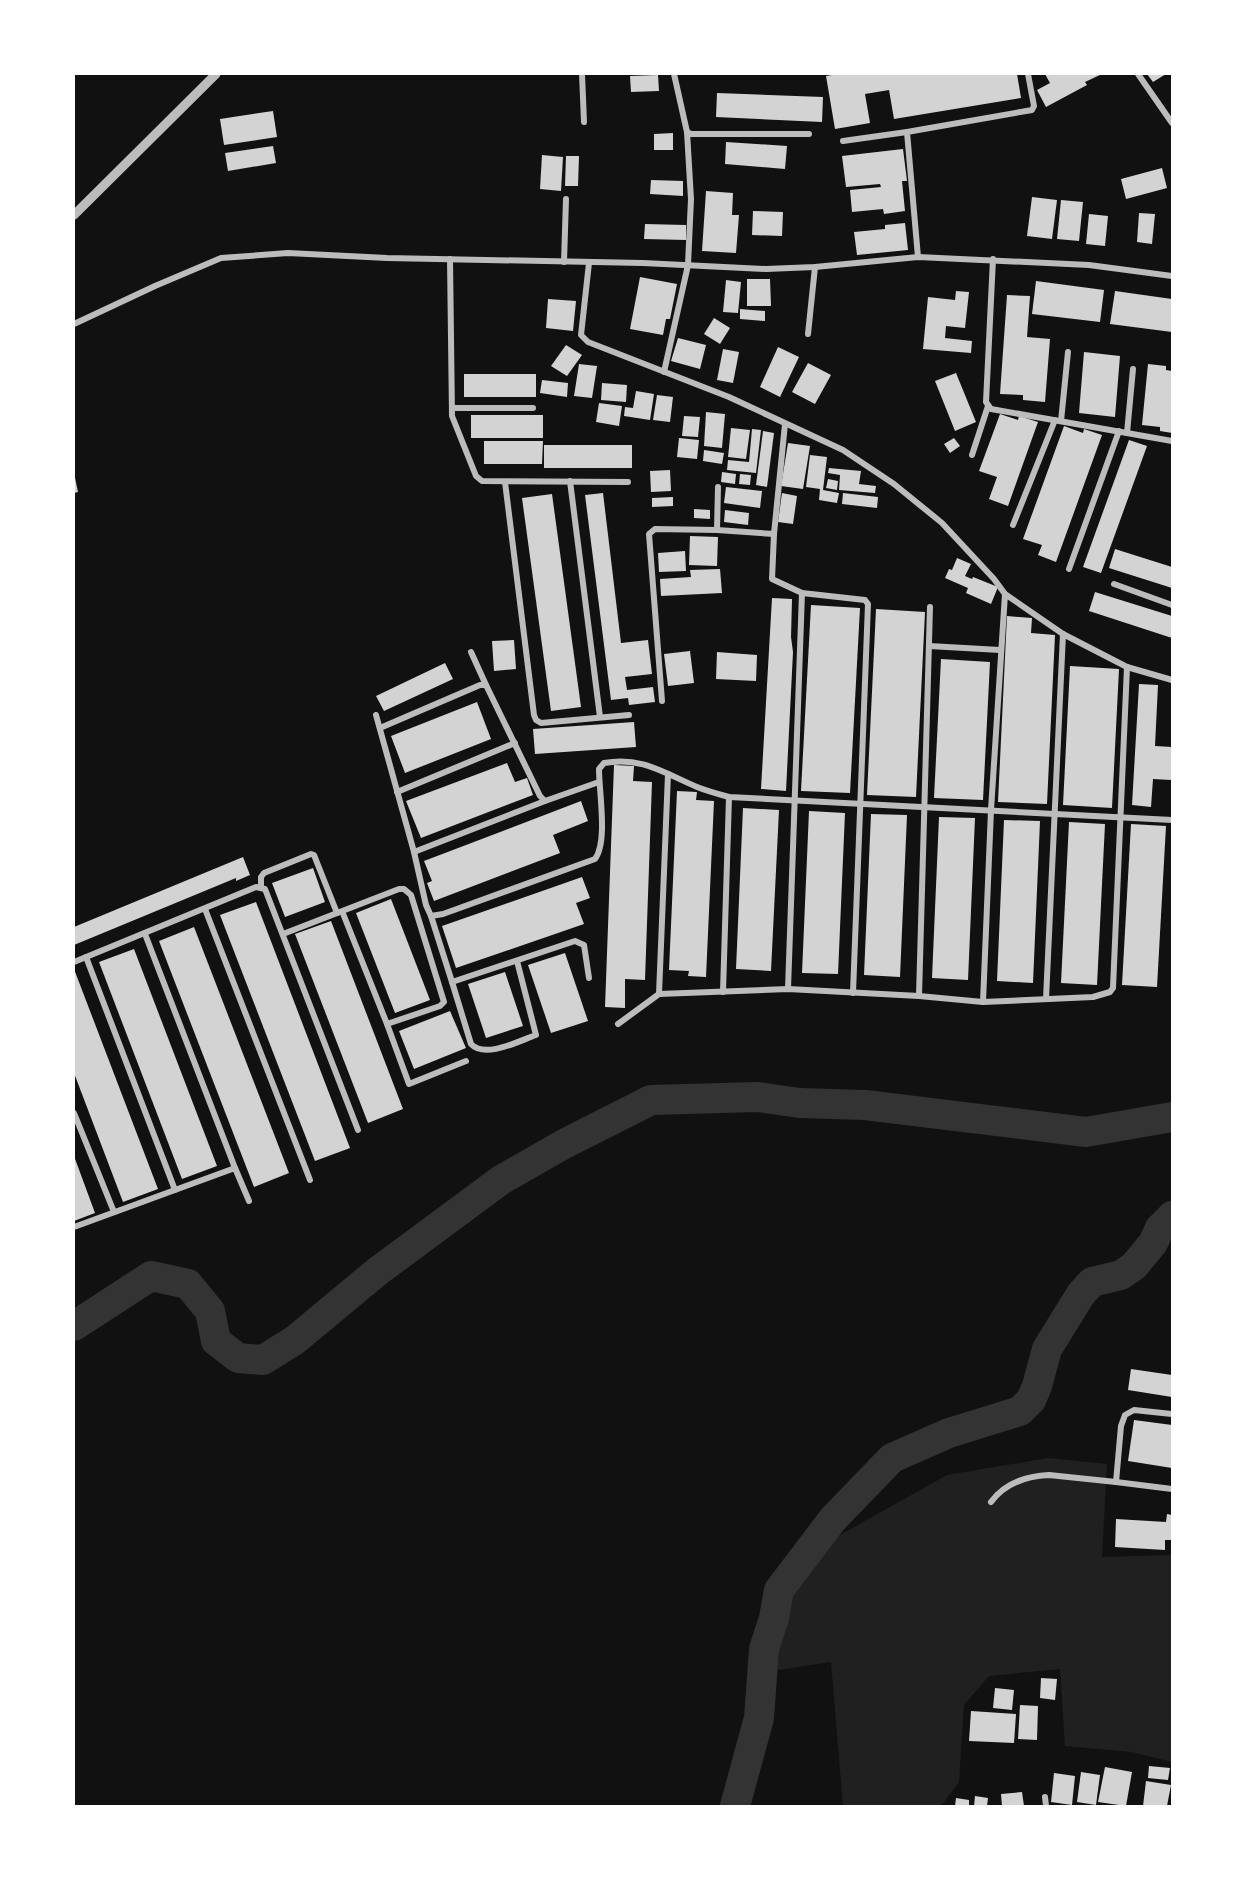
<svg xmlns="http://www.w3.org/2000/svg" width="1246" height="1880" viewBox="0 0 1246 1880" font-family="Commissioner,sans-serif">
<rect width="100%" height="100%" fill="#111"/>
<polygon fill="#202020" points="1048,1458 1107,1464 1102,1557 1172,1555 1172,1762 1132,1752 1065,1746 1060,1669 989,1676 964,1705 959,1782 941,1806 843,1806 831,1662 752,1674 781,1568 947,1475"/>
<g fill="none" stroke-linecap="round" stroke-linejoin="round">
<g stroke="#333" stroke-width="30">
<polyline points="74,1326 151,1276 188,1284 210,1311 216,1341 238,1358 263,1360 295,1340 378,1271 501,1180 564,1144 651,1100 757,1097 800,1103 865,1105 1086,1132 1172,1117"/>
<polyline points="735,1806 759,1718 764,1649 774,1618 779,1590 833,1519 892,1458 949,1433 1020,1411 1031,1400 1037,1386 1047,1349 1081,1294 1092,1282 1121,1275 1134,1266 1153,1243 1160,1228 1172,1216"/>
</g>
</g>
<g fill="#d3d3d3">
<polygon points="838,74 1017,74 1021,98 894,119 889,90 865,94 870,123 835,129 826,76"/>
<polygon points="1045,74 1102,74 1085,82 1087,85 1046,107 1037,90 1050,83"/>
<polygon points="1147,74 1166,74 1153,82"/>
<polygon points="658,75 659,91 631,92 630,76"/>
<polygon points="717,93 823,97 822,122 716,117"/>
<polygon points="273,111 277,137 224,145 220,119"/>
<polygon points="673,133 673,150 654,150 654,134"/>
<polygon points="726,142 787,146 785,169 725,164"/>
<polygon points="273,146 276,163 228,171 225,153"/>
<polygon points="903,149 907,181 902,181 905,211 884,214 883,209 852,212 850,190 881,187 880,184 846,187 842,156"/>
<polygon points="542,155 563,157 561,191 540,189"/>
<polygon points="566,156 579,156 578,186 565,186"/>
<polygon points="1162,168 1167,188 1126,199 1121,179"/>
<polygon points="651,180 683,181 683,196 650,194"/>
<polygon points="706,191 733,193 732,215 739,215 736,253 702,251"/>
<polygon points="1032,197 1057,200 1052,239 1027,236"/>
<polygon points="1061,200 1083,202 1079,241 1057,239"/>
<polygon points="753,211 783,212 782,236 752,235"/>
<polygon points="1139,213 1155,214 1152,244 1137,242"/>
<polygon points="1089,214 1108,216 1105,246 1086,244"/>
<polygon points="905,223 908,250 857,255 854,232 885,229 885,225"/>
<polygon points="645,224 686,225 686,240 644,239"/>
<polygon points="640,277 677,284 670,319 666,319 663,335 630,329"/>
<polygon points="747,279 770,279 771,306 747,306"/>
<polygon points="726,280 741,282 738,313 723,312"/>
<polygon points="1036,281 1104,290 1100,322 1032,314"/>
<polygon points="956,291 969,292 965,328 946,326 945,338 972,341 971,353 923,349 928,297 955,300"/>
<polygon points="1115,291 1172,299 1172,332 1110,324"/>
<polygon points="1007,295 1030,296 1027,337 1050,339 1045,402 1023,400 1023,395 1000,394"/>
<polygon points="548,299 576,301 573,331 546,328"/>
<polygon points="740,309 765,311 765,321 740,319"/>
<polygon points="714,318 730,328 720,344 704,334"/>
<polygon points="678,338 706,345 700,369 671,361"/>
<polygon points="566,345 582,355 567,376 551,366"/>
<polygon points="778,347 799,357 780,397 760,387"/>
<polygon points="723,349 739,352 733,383 717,380"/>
<polygon points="1084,352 1120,356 1115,417 1079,413"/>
<polygon points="808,363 831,375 815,404 792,392"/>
<polygon points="579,364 597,366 592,398 574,396"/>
<polygon points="1148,364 1166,366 1166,370 1172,371 1172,433 1160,431 1160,427 1142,425"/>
<polygon points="956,373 976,422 955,431 935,381"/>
<rect x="464" y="374" width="72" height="23"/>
<polygon points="542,380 568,383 567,397 540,393"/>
<polygon points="602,383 627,385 626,402 601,400"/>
<polygon points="636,391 654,394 650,420 624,416 625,407 633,408"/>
<polygon points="657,395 673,397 670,422 653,420"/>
<polygon points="599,403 622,406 619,426 596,422"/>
<polygon points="706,412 725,414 722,448 704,446"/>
<polygon points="1000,414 1018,420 1019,416 1038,422 1008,506 989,499 997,477 979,471"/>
<rect x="471" y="415" width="72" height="23"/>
<polygon points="684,416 700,417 698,437 682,436"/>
<polygon points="1064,426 1083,433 1084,429 1102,435 1056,562 1038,555 1042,545 1023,539"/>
<polygon points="731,428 750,430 746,459 728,457"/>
<polygon points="752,429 761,430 756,473 727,470 728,460 749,462"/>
<polygon points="763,431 774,433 767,487 756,485"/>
<polygon points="679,438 699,440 697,459 677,457"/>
<polygon points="954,438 960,446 950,453 944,444"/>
<polygon points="1129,440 1147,446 1101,573 1083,567"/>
<polygon points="484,441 543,441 542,464 484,464"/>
<polygon points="788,443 810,446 803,489 781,486"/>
<rect x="544" y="445" width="88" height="23"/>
<polygon points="704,450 724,453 722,464 703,461"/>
<polygon points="810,455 827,457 823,490 839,493 837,503 819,500 820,489 806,487"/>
<polygon points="829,468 861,471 859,484 876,486 875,493 839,490 840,475 828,473"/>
<polygon points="670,470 671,491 651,492 650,471"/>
<polygon points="722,472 736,474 735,484 721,482"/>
<polygon points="74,473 78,492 74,493"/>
<polygon points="740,474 751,475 750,485 739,484"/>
<polygon points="828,479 838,481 837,490 826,488"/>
<polygon points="726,487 762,491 760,508 724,503"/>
<polygon points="603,493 621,643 648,640 652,674 625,677 627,690 653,687 655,702 629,705 628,698 611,700 585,495"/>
<polygon points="782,493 797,496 793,524 778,522"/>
<polygon points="843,493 878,497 877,508 842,504"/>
<polygon points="552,494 581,707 551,711 522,498"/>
<polygon points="673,497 673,506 652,507 652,498"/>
<polygon points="694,509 710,510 710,519 694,518"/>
<polygon points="725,510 749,513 748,525 724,522"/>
<polygon points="690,536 718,537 717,566 689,565"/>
<polygon points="1115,549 1172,567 1172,588 1109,568"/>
<polygon points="685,551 686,571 659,572 658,553"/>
<polygon points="957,558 971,564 965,576 972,579 973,577 998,587 991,604 966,593 968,588 945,578 949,569 952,570"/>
<polygon points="720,569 722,593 661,596 660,579 691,577 690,570"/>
<polygon points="1095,592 1172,616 1172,638 1089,611"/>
<polygon points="772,598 792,599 791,637 793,652 786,791 761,789"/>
<polygon points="811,605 860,608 850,793 801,791"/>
<polygon points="876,609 925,612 916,797 867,795"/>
<polygon points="1007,616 1032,618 1031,633 1055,635 1047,804 998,802"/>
<polygon points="514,640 516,669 494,671 492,641"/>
<polygon points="690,651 694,683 668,686 664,654"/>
<polygon points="717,652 757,655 756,681 716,679"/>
<polygon points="941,659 990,662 983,800 934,798"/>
<polygon points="445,663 453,679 384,711 376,696"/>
<polygon points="1070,666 1119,669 1112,808 1063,805"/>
<polygon points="1139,684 1158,685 1155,746 1172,747 1171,780 1153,779 1151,807 1132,805"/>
<polygon points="477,702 491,739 405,773 391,736"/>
<polygon points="634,722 636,747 535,754 533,729"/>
<polygon points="507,763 515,782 527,778 533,795 421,838 406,801"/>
<polygon points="614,765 634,766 633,781 652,782 645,980 625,979 625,1008 605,1007"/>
<polygon points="677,791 697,792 696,800 714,801 706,977 688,976 689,971 669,970"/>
<polygon points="581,801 588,821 553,835 560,853 434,901 427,883 432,881 424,861"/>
<polygon points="743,808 779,810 771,971 736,969"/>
<polygon points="809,811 845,813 838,974 802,973"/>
<polygon points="871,814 907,815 900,977 864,975"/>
<polygon points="939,817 975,818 968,980 932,978"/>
<polygon points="1004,820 1040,821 1033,983 997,981"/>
<polygon points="1069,822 1105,824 1097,985 1061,983"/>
<polygon points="1131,824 1166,826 1157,987 1122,985"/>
<polygon points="243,857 250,875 236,881 236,878 74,945 74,927"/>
<polygon points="313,868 325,902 285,917 272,883"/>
<polygon points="582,877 590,898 576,903 584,924 456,968 442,926"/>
<polygon points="391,899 430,1000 395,1013 356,913"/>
<polygon points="256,902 350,1148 315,1161 220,915"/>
<polygon points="331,921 403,1109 368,1123 295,934"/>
<polygon points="194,927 289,1173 254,1187 159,941"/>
<polygon points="134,949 217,1166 182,1179 99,962"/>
<polygon points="565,953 588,1021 551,1033 528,965"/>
<polygon points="74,969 158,1189 123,1202 74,1073"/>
<polygon points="505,972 523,1026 486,1038 468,984"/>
<polygon points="450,1011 466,1048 414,1069 399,1031"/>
<polygon points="74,1156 95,1213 74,1221"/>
<polygon points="1131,1369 1172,1375 1172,1397 1128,1390"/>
<polygon points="1134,1420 1172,1425 1172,1468 1128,1461"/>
<polygon points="1167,1514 1172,1515 1172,1540 1165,1540 1165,1550 1115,1547 1116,1519 1166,1522"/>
<polygon points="1041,1678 1057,1679 1055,1700 1040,1698"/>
<polygon points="995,1688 1014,1690 1012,1710 993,1708"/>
<polygon points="1020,1705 1038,1706 1037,1740 1018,1739"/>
<polygon points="971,1711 1016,1714 1014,1743 969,1741"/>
<polygon points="1149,1766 1170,1768 1168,1780 1148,1778"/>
<polygon points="1105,1767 1132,1772 1126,1806 1098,1802"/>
<polygon points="1081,1772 1100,1775 1096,1805 1077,1802"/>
<polygon points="1054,1773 1075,1776 1072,1805 1051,1802"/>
<polygon points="1146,1781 1171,1785 1167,1806 1143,1806"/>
<polygon points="1022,1792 1024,1806 1002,1806 1001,1794"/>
<polygon points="975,1796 988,1798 987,1806 974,1806"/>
<polygon points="956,1798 969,1800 969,1806 955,1806"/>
</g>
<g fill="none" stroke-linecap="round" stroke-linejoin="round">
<g stroke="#bcbcbc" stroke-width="6">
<polyline points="582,74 584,122"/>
<polyline points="674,74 687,132 691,134 809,134"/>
<polyline points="1138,74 1172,123"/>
<polyline points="843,141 907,132"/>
<polyline points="918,257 907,132 1032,110 1034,106 1028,74"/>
<polyline points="450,259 452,416 476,476 482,481 628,482"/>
<polyline points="993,259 986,402 991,409 1172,441"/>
<polyline points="564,262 566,199"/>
<polyline points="589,263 581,335 588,342 729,397 843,450 894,484 942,523 994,579 1005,594"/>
<polyline points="74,324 155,286 221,258 288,253 387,258 643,263 766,269 815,267 918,257 1089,265 1172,276"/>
<polyline points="808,334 815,267"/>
<polyline points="664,372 688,265 691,199 687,132"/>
<polyline points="452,408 533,408"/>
<polyline points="1061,421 1068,352"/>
<polyline points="1127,433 1133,369"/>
<polyline points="972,455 988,406"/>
<polyline points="570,481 600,717"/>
<polyline points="505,482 534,715 536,720 541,723 629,715"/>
<polyline points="718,487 717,530 774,534 785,424"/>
<polyline points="1013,525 1055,420"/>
<polyline points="774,534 772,579 802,593 865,600 868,604 853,993"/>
<polyline points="1069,569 1119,431"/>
<polyline points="1114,584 1172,605"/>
<polyline points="929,646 1000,650"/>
<polyline points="471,652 486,685"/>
<polyline points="662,701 649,534 655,529 717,530"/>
<path d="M376 715 414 852 426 905 431 916 443 914 595 859C608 842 599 792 599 769L604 763C641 756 664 773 697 787 707 791 718 794 729 797L1172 820"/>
<polyline points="380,728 480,685 486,685 540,796 545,801 599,782"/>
<polyline points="397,792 515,743"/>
<polyline points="414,852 545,801"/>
<polyline points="261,887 261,877 264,873 311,854 314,855 337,913"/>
<polyline points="205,909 310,1180"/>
<polyline points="431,916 452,982 575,941 584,945 589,978"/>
<polyline points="145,934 235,1168"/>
<polyline points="283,934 399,889 404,889 411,895 444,1002 440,1006 387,1024 342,911"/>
<polyline points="86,957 175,1190"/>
<polyline points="74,962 256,887 265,889 358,1130"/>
<path d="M452 982 471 1044C485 1059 519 1041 536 1035L517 961"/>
<polyline points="788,989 802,593"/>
<polyline points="723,992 729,797"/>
<polyline points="659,994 788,989 919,996 983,1002 1093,997 1110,992 1113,988 1127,667"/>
<polyline points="919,996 930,607"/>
<polyline points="1046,999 1063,634"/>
<polyline points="983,1002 991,810 1005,594 1063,634 1127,667 1172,680"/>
<polyline points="387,1024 409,1084 466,1061"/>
<polyline points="618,1024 659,994 668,774"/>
<polyline points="74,1113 114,1212"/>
<polyline points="74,1227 235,1168 249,1201"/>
<polyline points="1116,1482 1172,1489"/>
<path d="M991 1502C1005 1483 1027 1476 1049 1475L1116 1482 1121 1426 1125 1415 1134 1410 1172 1414"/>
<polyline points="1045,1797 1046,1806"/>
</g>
<polyline stroke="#bcbcbc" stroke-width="9" points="74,215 216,74"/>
</g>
<rect width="1246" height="1880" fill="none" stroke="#ffffff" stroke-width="150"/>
</svg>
